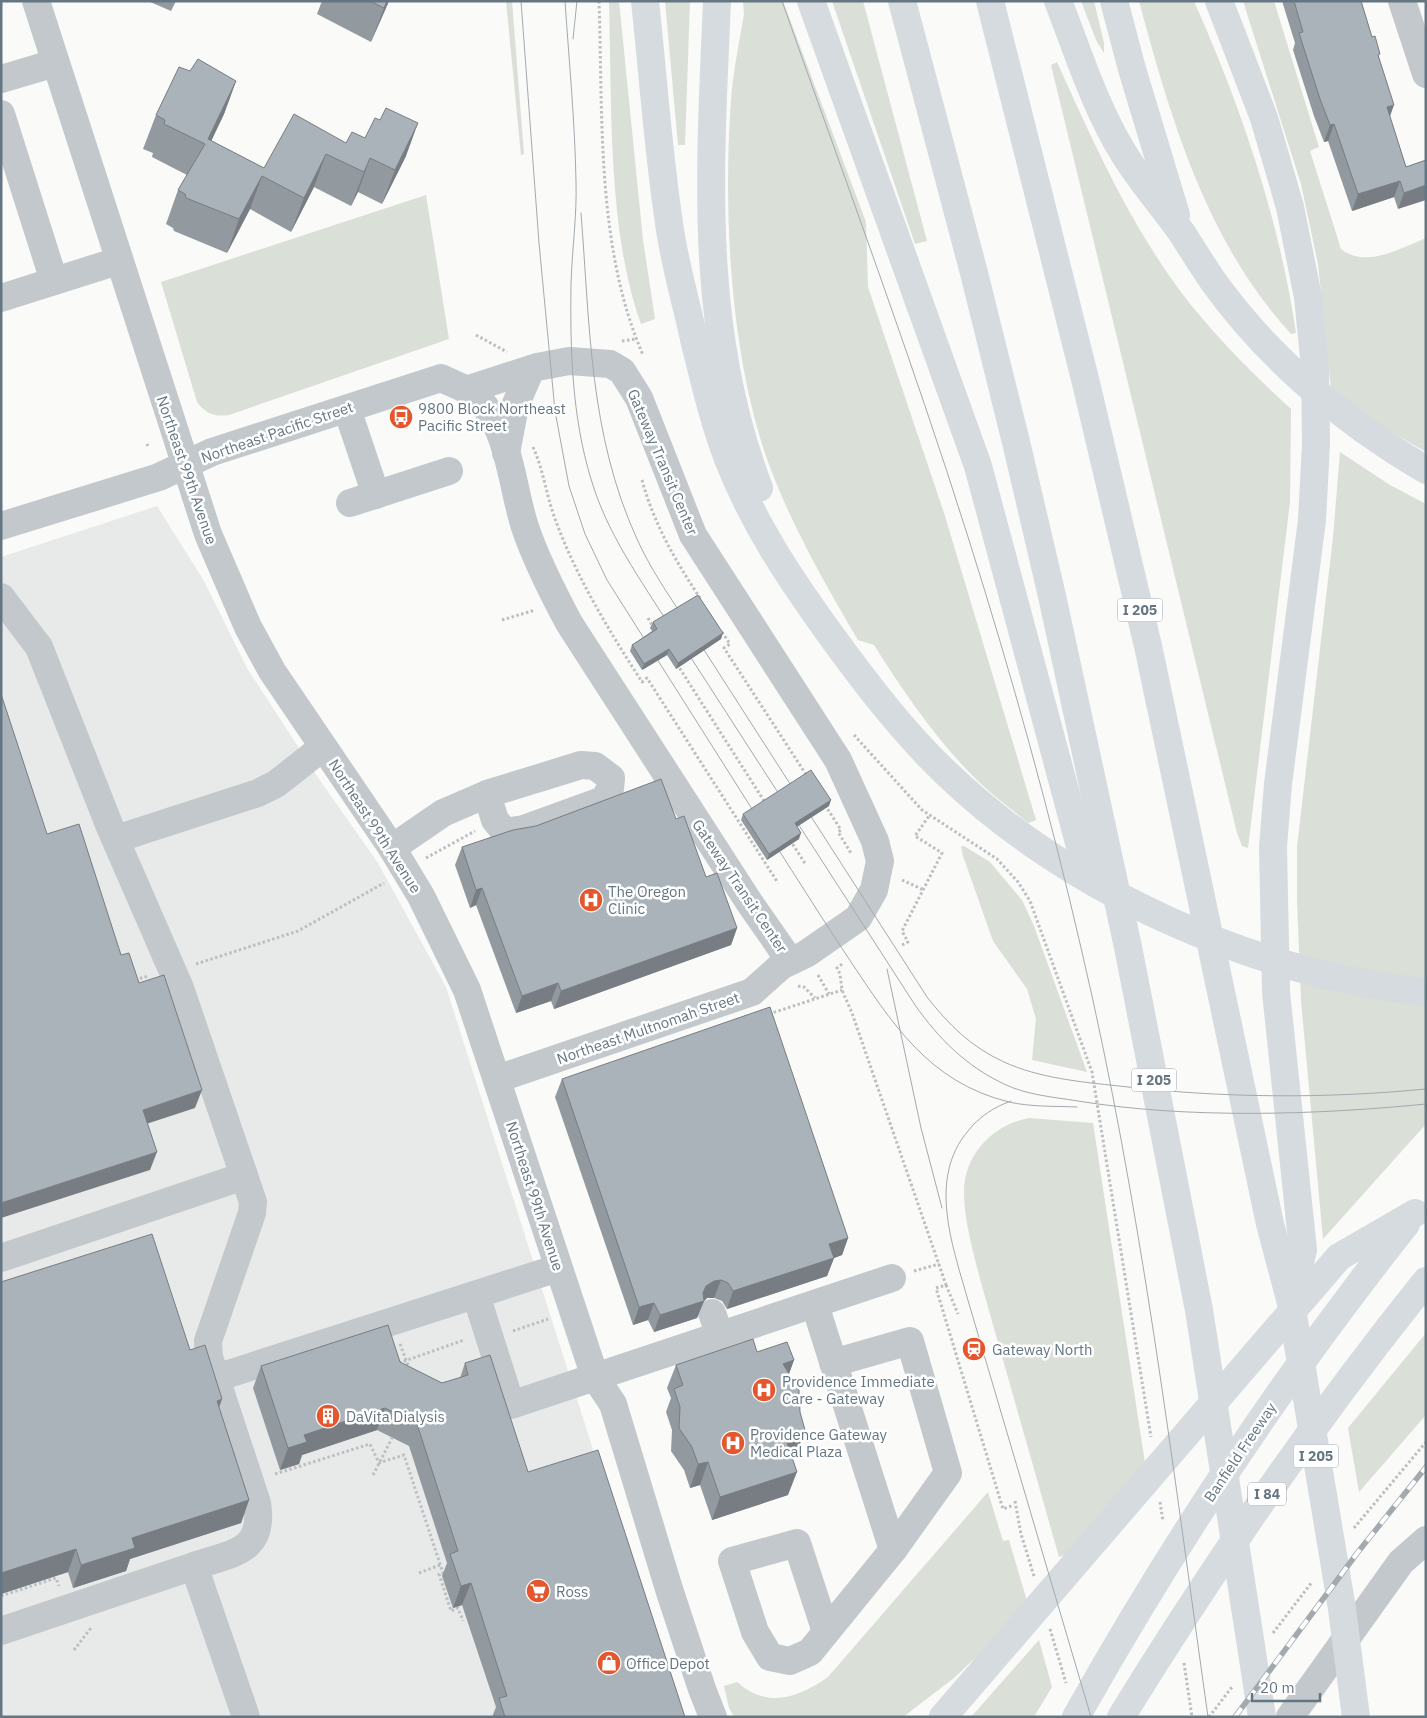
<svg xmlns="http://www.w3.org/2000/svg" width="1427" height="1718" viewBox="0 0 1427 1718" font-family="'IBM Plex Sans',sans-serif">
<rect width="100%" height="100%" fill="#fafaf8"/>
<polygon fill="#e8e9e9" points="157,506 204,581 247,668 317,776 378,863 446,987 678,1717 1,1717 1,557"/>
<g fill="#dadfd7">
<polygon points="506,1 512,1 524,154 521,155"/>
<path d="M609 1H619L643 240 655 319 641 324C607 230 612 101 609 1Z"/>
<polygon points="665,1 690,1 685,145 678,145"/>
<path d="M743 1H783L866 222 868 287 945 516 1036 820 1028 823C1013 810 996 798 981 784 939 744 905 694 874 645L858 640C824 582 790 523 767 459 730 353 723 211 731 100 733 72 739 43 744 14Z"/>
<polygon points="832,1 863,1 927,241 915,244"/>
<polygon points="1081,1 1094,1 1104,43 1104,53 1096,40"/>
<path d="M1139 1H1194C1241 107 1279 218 1296 333L1291 334C1206 241 1171 120 1139 1Z"/>
<path d="M1243 1H1274L1319 147 1310 151 1341 249C1366 269 1401 248 1426 238V452L1386 429 1331 389 1318 264 1301 184Z"/>
<path d="M1057 62C1095 146 1133 232 1191 305 1221 342 1255 376 1291 409L1290 502 1248 848 1242 846 1237 833 1051 65Z"/>
<path d="M426 195 449 339 229 415C214 417 206 414 197 402L161 282Z"/>
<polygon points="1340,452 1390,485 1426,504 1426,1124 1323,1239 1301,1001 1297,900 1297,847 1333,537"/>
<polygon points="964,846 990,862 1022,900 1034,926 1087,1072 1032,1060 1036,1019 1027,989 993,941 963,856 961,847"/>
<path d="M1029 1118 1093 1123 1145 1463 1065 1555 1059 1557 980 1279C973 1251 964 1220 964 1192 964 1154 994 1124 1029 1118Z"/>
<polygon points="1426,1333 1426,1415 1359,1492 1348,1428"/>
<path d="M988 1492 1003 1541 1009 1540 1027 1601 994 1640 954 1678 903 1717H734L729 1708 724 1686 737 1682C767 1709 798 1698 828 1677Z"/>
<polygon points="1039,1640 1052,1687 1034,1717 971,1717"/>
</g>
<g fill="none" stroke-linecap="round" stroke-linejoin="round">
<g stroke="#bbbfc2" stroke-width="3" stroke-dasharray="2.5 2.5" stroke-linecap="butt">
<path d="M599 1C603 117 596 247 643 355"/>
<polyline points="476,335 507,352"/>
<polyline points="622,341 636,339"/>
<polyline points="147,444 148,446"/>
<path d="M533 447C543 469 546 493 554 516 575 575 608 629 642 682L647 678 778 883"/>
<path d="M642 480C654 524 675 560 700 598"/>
<polyline points="648,618 653,627"/>
<polyline points="502,620 535,610"/>
<polyline points="722,632 730,644 724,648 807,776"/>
<polyline points="677,664 766,804"/>
<polyline points="854,735 922,810 997,859 1018,882 1030,901 1092,1072 1151,1437"/>
<polyline points="825,805 841,830 838,832 851,853"/>
<polyline points="790,840 806,865"/>
<polyline points="426,858 475,831"/>
<polyline points="902,880 924,890"/>
<polyline points="902,945 908,942 902,931 942,853 915,836 929,816"/>
<polyline points="196,964 298,931 384,883"/>
<polyline points="842,964 837,968 840,974 842,990 852,1013 946,1285 936,1288 1003,1509 1014,1505"/>
<polyline points="818,975 829,994"/>
<polyline points="135,980 148,976"/>
<polyline points="798,986 804,987 815,998"/>
<polyline points="769,1014 842,990"/>
<polyline points="914,1271 939,1264"/>
<polyline points="946,1285 958,1314"/>
<polyline points="513,1331 548,1319"/>
<polyline points="400,1344 409,1368"/>
<polyline points="399,1363 464,1340"/>
<polyline points="275,1474 370,1444 379,1463 404,1455 443,1573 439,1574 451,1611 458,1608 463,1621"/>
<polyline points="373,1475 392,1438"/>
<polyline points="1015,1501 1021,1534 1034,1576"/>
<polyline points="1160,1502 1163,1521"/>
<polyline points="1354,1528 1426,1442"/>
<polyline points="419,1573 440,1565"/>
<polyline points="1,1596 56,1578 59,1586"/>
<polyline points="1050,1629 1066,1683"/>
<polyline points="1273,1633 1312,1582"/>
<polyline points="74,1650 91,1628"/>
<polyline points="1184,1663 1192,1717"/>
<polyline points="1209,1717 1232,1687"/>
</g>
<g stroke="#c3c8cc" stroke-width="28">
<polyline points="36,1 208,534 248,627 272,671 392,848 421,896 467,990 595,1377 613,1404 669,1589 702,1689 713,1717"/>
<polyline points="1402,1 1426,74"/>
<polyline points="1,79 55,63"/>
<polyline points="1,114 54,281"/>
<polyline points="1,298 118,261"/>
<polyline points="466,390 537,367 569,361 610,364 622,371 639,398 693,535 838,760 875,841 880,861 874,890 858,918 806,954 781,966 752,992 497,1079"/>
<polyline points="347,409 376,495"/>
<polyline points="506,453 515,406 531,369"/>
<polyline points="350,503 449,471"/>
<path d="M1 526 159 477 212 452 441 378C449 382 457 385 465 389 511 416 510 485 526 530 537 562 553 593 569 623L749 902 790 961"/>
<path d="M1 597 39 647 110 827 180 988 253 1202 252 1213 208 1341 209 1357 257 1503C265 1552 233 1553 194 1566L246 1717"/>
<polyline points="116,839 258,793 276,784 323,747"/>
<polyline points="392,848 443,813 487,794 581,765 595,766 611,778 610,789 604,800 524,829 505,832 495,820 487,794"/>
<polyline points="1,1258 244,1176"/>
<polyline points="476,1295 511,1405 892,1278"/>
<polyline points="815,1305 893,1550 948,1473 910,1341 833,1363"/>
<polyline points="712,1313 720,1336"/>
<polyline points="216,1378 558,1268"/>
<polyline points="1,1631 194,1566"/>
<polyline points="826,1632 797,1543 732,1561 755,1632 770,1657 790,1661 810,1652 893,1550"/>
<polyline points="1290,1717 1401,1562 1426,1540"/>
</g>
<g stroke="#d6dbdf" stroke-width="28">
<path d="M645 1C653 75 658 150 669 223 674 262 686 301 694 339 704 379 713 420 728 459 754 525 789 577 830 634 865 682 902 731 946 773 1069 891 1256 975 1426 992"/>
<path d="M717 1C710 168 698 328 759 488"/>
<polyline points="811,1 978,466 1081,850 1098,885"/>
<polyline points="902,1 974,273 1016,442 1052,596 1128,947 1199,1310 1262,1717"/>
<polyline points="990,1 1086,383 1148,646 1270,1224 1291,1303 1342,1609 1356,1717"/>
<path d="M1058 1C1078 52 1095 107 1124 154 1141 182 1163 206 1182 233 1192 249 1202 265 1213 281 1268 358 1344 422 1426 470"/>
<polyline points="1114,1 1132,69 1176,215"/>
<polyline points="1219,1 1264,118 1290,207 1308,297 1315,367 1316,444 1312,520 1278,784 1273,847 1276,992 1303,1250 1291,1300"/>
<polyline points="943,1717 1339,1257 1415,1213"/>
<path d="M1076 1717C1173 1544 1283 1379 1406 1224"/>
<path d="M1121 1717C1214 1566 1315 1419 1426 1281"/>
</g>
<g stroke="#a2aab0" stroke-width="1">
<polyline points="521,1 539,243 555,411 569,486 585,534 607,580 759,820"/>
<path d="M565 1C569 61 575 122 576 182 577 216 572 250 571 284 570 349 572 417 591 479 607 534 641 580 671 628"/>
<path d="M782 1C845 180 912 359 969 540 1012 676 1050 813 1082 952 1141 1204 1172 1461 1208 1717"/>
<polyline points="573,39 577,1"/>
<path d="M581 213C590 325 589 434 637 539 650 568 668 594 685 620"/>
<path d="M697 639 927 997C949 1025 971 1047 1004 1062 1039 1078 1081 1082 1119 1086 1221 1098 1323 1099 1426 1089"/>
<path d="M684 647 915 1005C939 1039 966 1066 1004 1084 1027 1095 1053 1097 1078 1101 1188 1119 1315 1115 1426 1104"/>
<path d="M773 841C798 880 823 920 849 959 892 1023 928 1082 1009 1102 1031 1107 1054 1106 1077 1107"/>
<polyline points="887,969 921,1128 942,1208"/>
<path d="M1011 1101C994 1107 979 1117 968 1131 928 1178 952 1244 967 1297L1091 1717"/>
</g>
<g stroke="#a2aab0" stroke-width="5.5">
<polyline id="rail" points="1235,1717 1358,1552 1426,1467"/>
</g>
<use href="#rail" stroke="#fff" stroke-width="4" stroke-dasharray="11" stroke-linecap="butt"/>
</g>
<g fill="#929a9f">
<polygon points="148,1 176,1 171,11"/>
<polygon points="322,1 389,1 371,42 317,14"/>
<polygon points="1282,1 1361,1 1372,37 1379,58 1390,117 1406,167 1426,160 1398,209 1394,197 1352,211 1328,141 1324,142 1314,116 1293,50 1295,43"/>
<polygon points="190,71 236,81 224,114 211,141 264,168 346,143 406,156 382,204 358,192 351,206 314,187 291,232 250,209 227,253 174,231 173,228 166,224 178,190 187,175 152,157 153,153 143,149 156,115"/>
<polygon points="653,622 721,639 676,669 667,655 642,670 630,651 632,645 652,631 650,628"/>
<polygon points="829,806 797,827 799,839 767,860 741,820 743,814"/>
<polygon points="676,819 706,877 737,928 731,945 554,1009 551,1001 516,1013 476,905 470,908 455,865 462,847"/>
<polygon points="562,1079 848,1238 842,1255 834,1258 827,1276 727,1309 722,1301 714,1298 707,1298 704,1301 697,1318 654,1332 648,1320 633,1325 555,1097"/>
<polygon points="1,1282 190,1350 219,1408 249,1500 241,1523 130,1559 126,1571 73,1588 68,1572 1,1594"/>
<polygon points="757,1352 794,1360 789,1374 797,1453 791,1455 788,1495 712,1520 700,1485 690,1488 684,1470 671,1451 672,1430 666,1412 671,1398 667,1388 676,1365"/>
<polygon points="400,1362 442,1383 460,1378 465,1363 528,1472 685,1717 492,1717 496,1707 462,1605 453,1608 442,1576 447,1563 409,1446 377,1430 302,1455 299,1464 280,1470 253,1388 261,1366"/>
</g>
<g fill="#777d82">
<polygon points="387,1 389,1 371,42 384,8"/>
<polygon points="236,81 224,114 196,173 208,139"/>
<polygon points="1394,105 1388,122 1387,107"/>
<polygon points="418,123 406,156 382,204 395,170"/>
<polygon points="1334,124 1328,141 1324,142 1330,125"/>
<polygon points="326,154 314,187 291,232 304,198"/>
<polygon points="370,158 358,192 351,206 364,172"/>
<polygon points="262,176 250,209 227,253 239,219"/>
<polygon points="1400,181 1394,197 1352,211 1358,194"/>
<polygon points="1426,185 1426,200 1398,209 1404,193"/>
<polygon points="723,633 721,639 676,669 678,663"/>
<polygon points="669,649 667,655 642,670 644,664"/>
<polygon points="831,800 829,806 793,829 795,823"/>
<polygon points="801,833 799,839 767,860 769,854"/>
<polygon points="482,888 476,905 470,908 476,890"/>
<polygon points="737,928 731,945 554,1009 561,991"/>
<polygon points="558,983 551,1001 516,1013 522,996"/>
<polygon points="202,1090 195,1108 137,1127 143,1110"/>
<polygon points="157,1152 150,1170 1,1218 1,1203"/>
<polygon points="848,1238 842,1255 834,1258 827,1276 727,1309 733,1291 829,1244"/>
<polygon points="721,1280 714,1298 707,1298 704,1301 697,1318 654,1332 660,1315 714,1281"/>
<polygon points="654,1303 648,1320 633,1325 639,1307"/>
<polygon points="794,1360 785,1384 783,1364"/>
<polygon points="222,1399 214,1422 217,1401"/>
<polygon points="385,1408 377,1430 302,1455 299,1464 280,1470 288,1448 304,1435"/>
<polygon points="805,1430 797,1453 776,1460 785,1437"/>
<polygon points="708,1462 700,1485 690,1488 698,1464"/>
<polygon points="797,1472 788,1495 712,1520 720,1497"/>
<polygon points="249,1500 241,1523 130,1559 126,1571 73,1588 81,1565 132,1538"/>
<polygon points="76,1549 68,1572 1,1594 1,1573"/>
<polygon points="471,1583 462,1605 453,1608 461,1586"/>
</g>
<g fill="#aab3b9" stroke="#777d82">
<polygon points="370,1 387,1 384,8"/>
<polygon points="1294,1 1361,1 1372,37 1375,36 1380,54 1378,55 1394,105 1387,107 1406,167 1426,160 1426,185 1404,193 1400,181 1358,194 1334,124 1330,125 1320,99 1299,33 1303,32"/>
<polygon points="198,59 236,81 208,139 264,168 294,114 346,143 352,132 365,138 375,118 380,120 386,108 418,123 395,170 370,158 364,172 326,154 304,198 262,176 239,219 186,198 185,194 178,190 205,144 164,124 165,120 156,115 179,67 190,71"/>
<polygon points="698,595 723,633 678,663 669,649 644,664 632,645 657,629 653,622"/>
<polygon points="1,694 47,834 79,824 121,955 129,953 139,983 164,975 202,1090 143,1110 157,1152 1,1203"/>
<polygon points="811,770 831,800 795,823 801,833 769,854 743,814"/>
<polygon points="661,779 676,819 684,816 706,877 717,873 737,928 561,991 558,983 522,996 482,888 476,890 462,847 513,830 536,826"/>
<polygon points="770,1007 848,1238 829,1244 834,1258 733,1291 728,1283 721,1280 714,1281 706,1286 703,1293 704,1301 660,1315 654,1303 639,1307 562,1079"/>
<polygon points="152,1234 190,1350 205,1345 222,1399 217,1401 249,1500 132,1538 135,1548 81,1565 76,1549 1,1573 1,1282"/>
<polygon points="388,1325 400,1362 442,1383 468,1375 465,1363 490,1355 528,1472 598,1450 685,1717 505,1717 499,1698 507,1696 471,1583 461,1586 450,1554 458,1551 417,1424 385,1408 304,1435 307,1442 288,1448 261,1366"/>
<polygon points="753,1339 757,1352 787,1342 794,1360 783,1364 799,1390 800,1412 805,1430 785,1437 797,1472 720,1497 708,1462 698,1464 692,1447 679,1428 680,1407 674,1389 683,1385 676,1365"/>
</g>
<defs>
<g id="bus-disc" transform="scale(1.25)"><circle r="9.5" fill="#e4572e" stroke="#fff"/><path d="M-5-6H5V4H4V6H2V4H-2V6H-4V4H-5ZM-3.5-4V0h7V-4ZM-3.5 1.2v1.5H-2V1.2ZM2 1.2v1.5H3.5V1.2Z" fill="#fff"/></g>
<g id="hospital-disc" transform="scale(1.25)"><circle r="9.5" fill="#e4572e" stroke="#fff"/><path d="M-5-5h3v3.5h4V-5h3V5h-3V1.5h-4V5h-3Z" fill="#fff"/></g>
<g id="station-disc" transform="scale(1.25)"><circle r="9.5" fill="#e4572e" stroke="#fff"/><path d="M-3-6H3Q5-6 5-4V2Q5 4 3 4L4.5 6H3L1.5 4h-3L-3 6H-4.5L-3 4Q-5 4-5 2V-4Q-5-6-3-6ZM-3.5-4v3h7v-3ZM-3.5 1v1.5H-2V1ZM2 1v1.5H3.5V1Z" fill="#fff"/></g>
<g id="building-disc" transform="scale(1.25)"><circle r="9.5" fill="#e4572e" stroke="#fff"/><path d="M-4-6H4V6H1V3H-1V6H-4ZM-2.5-4.3h1.7v1.8h-1.7ZM.8-4.3h1.7v1.8H.8ZM-2.5-1h1.7V.8h-1.7ZM.8-1h1.7V.8H.8Z" fill="#fff"/></g>
<g id="supermarket-disc" transform="scale(1.25)"><circle r="9.5" fill="#e4572e" stroke="#fff"/><path d="M-6-5.5h2.5l.6 2H6L4.5 2H-2.5L-4.4-4H-6ZM-1.5 3.2a1.3 1.3 0 1 0 .1 0ZM3 3.2a1.3 1.3 0 1 0 .1 0Z" fill="#fff"/></g>
<g id="shop-disc" transform="scale(1.25)"><circle r="9.5" fill="#e4572e" stroke="#fff"/><path d="M-5-2.5h2.3a2.7 3.5 0 0 1 5.4 0H5L5.5 6h-11ZM-1.5-2.5h3a1.5 2.3 0 0 0-3 0Z" fill="#fff"/></g>
</defs>
<g fill-rule="evenodd">
<use href="#bus-disc" x="401" y="417"/>
<use href="#hospital-disc" x="591" y="900"/>
<use href="#station-disc" x="974" y="1349"/>
<use href="#hospital-disc" x="764" y="1390"/>
<use href="#building-disc" x="328" y="1416"/>
<use href="#hospital-disc" x="733" y="1443"/>
<use href="#supermarket-disc" x="538" y="1591"/>
<use href="#shop-disc" x="609" y="1663"/>
</g>
<g text-anchor="middle" dominant-baseline="central" stroke-width="5" stroke-linejoin="round" paint-order="stroke">
<g fill="#fff" stroke="#939fa8" stroke-width="1">
<rect x="1117.5" y="598.5" width="45" height="23" rx="4"/>
<rect x="1131.5" y="1068.5" width="45" height="23" rx="4"/>
<rect x="1293.5" y="1444.5" width="45" height="23" rx="4"/>
<rect x="1248" y="1482.5" width="38" height="23" rx="4"/>
</g>
<g font-size="14" font-weight="bold" fill="#657683">
<text x="1140" y="610">I 205</text>
<text x="1154" y="1080">I 205</text>
<text x="1316" y="1456">I 205</text>
<text x="1267" y="1494">I 84</text>
</g>
<g font-size="15" fill="#657683" stroke="#fff" text-anchor="start">
<text x="418" y="408">9800 Block Northeast<tspan x="418" dy="17">Pacific Street</tspan></text>
<text x="608" y="891">The Oregon<tspan x="608" dy="17">Clinic</tspan></text>
<text x="992" y="1349">Gateway North</text>
<text x="782" y="1381">Providence Immediate<tspan x="782" dy="17">Care - Gateway</tspan></text>
<text x="346" y="1416">DaVita Dialysis</text>
<text x="750" y="1434">Providence Gateway<tspan x="750" dy="17">Medical Plaza</tspan></text>
<text x="556" y="1591">Ross</text>
<text x="626" y="1663">Office Depot</text>
</g>
<g font-size="15" fill="#657683" stroke="#fff">
<text transform="translate(277 432) rotate(-19)">Northeast Pacific Street</text>
<text transform="translate(663 462) rotate(67)">Gateway Transit Center</text>
<text transform="translate(187 470) rotate(71)">Northeast 99th Avenue</text>
<text transform="translate(375 826) rotate(57)">Northeast 99th Avenue</text>
<text transform="translate(740 886) rotate(56)">Gateway Transit Center</text>
<text transform="translate(648 1028) rotate(-19)">Northeast Multnomah Street</text>
<text transform="translate(535 1196) rotate(72)">Northeast 99th Avenue</text>
<text transform="translate(1240 1452) rotate(-56)">Banfield Freeway</text>
</g>
</g>
<rect width="1427" height="1718" fill="none" stroke="#657683" stroke-width="5"/>
<path d="M1252 1693v8h68v-8" fill="none" stroke="#657683" stroke-width="2.5"/>
<text x="1260" y="1693" font-size="15" fill="#657683" stroke="#ffffff" stroke-width="4" paint-order="stroke">20 m</text>
</svg>
